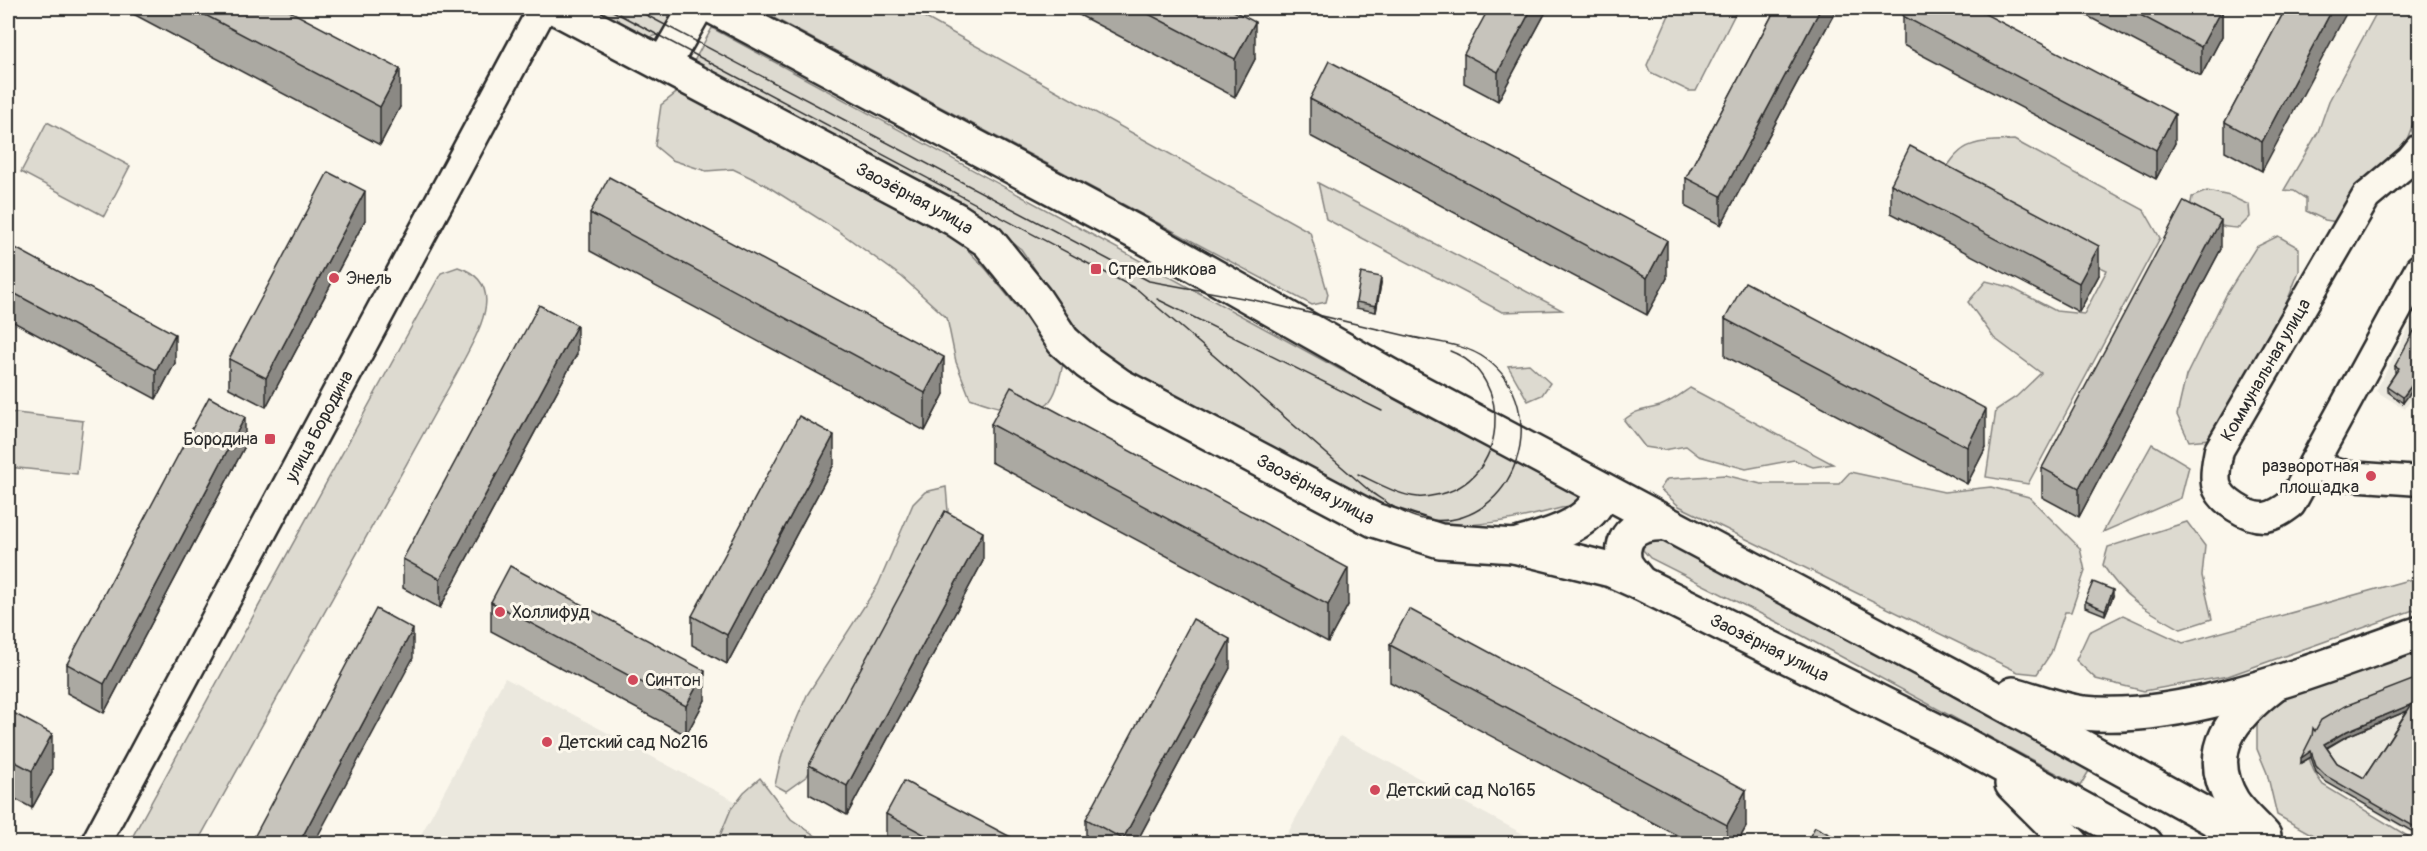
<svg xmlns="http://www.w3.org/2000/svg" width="2427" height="851" viewBox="0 0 2427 851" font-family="Pangolin,sans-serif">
<rect width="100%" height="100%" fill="#fbf7ec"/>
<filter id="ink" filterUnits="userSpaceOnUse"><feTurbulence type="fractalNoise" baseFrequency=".0167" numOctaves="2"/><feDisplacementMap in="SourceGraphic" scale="12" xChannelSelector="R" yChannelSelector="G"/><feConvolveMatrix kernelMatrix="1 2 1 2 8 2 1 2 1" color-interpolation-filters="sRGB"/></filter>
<g filter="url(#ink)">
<g fill="#ebe8de">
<polygon points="2419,308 2419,387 2405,409 2376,391"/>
<polygon points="505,678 744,806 723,843 416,844"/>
<polygon points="2419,680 2419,838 2325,783 2314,772 2310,759 2311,741"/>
<polygon points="1340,736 1540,843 1282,844"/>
</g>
<g fill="#dddad0" stroke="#84827e" stroke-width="1.5">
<polygon points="585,8 668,8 669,24 659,35 645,38"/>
<polygon points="755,8 908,8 1310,232 1328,294 1326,302 1312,305"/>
<polygon points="1672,8 1738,8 1696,91 1689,91 1650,72 1647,65"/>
<polygon points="2379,8 2419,8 2419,108 2406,142 2372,173 2337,222 2325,220 2306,211 2306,199 2294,191 2284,190 2318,132 2329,101"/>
<path d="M712 28 1407 406 1582 497 1579 503C1523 519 1465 533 1408 520L1139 380 1091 344 1071 322 1021 249 989 224 693 63Z"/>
<path d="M679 91 954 236 986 269 1063 364C1060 376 1057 394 1048 403 1030 420 989 405 970 398L956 362 947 318 902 277 837 230 764 184 733 169 706 171 672 160 655 146 661 105Z"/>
<polygon points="47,122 130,166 104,216 21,172"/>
<path d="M2014 140 2144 210 2160 238 2028 484 1986 477 1996 410 2016 397 2041 373 1994 338 1968 302 1986 281 2010 287 2056 311 2084 314 2107 270 2053 245 1938 182C1961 141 1969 142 2014 140Z"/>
<polygon points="1318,183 1562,310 1502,312 1326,219"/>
<path d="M2207 191 2230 196 2249 205 2250 217 2239 228C2218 228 2206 221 2190 208L2192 197Z"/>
<polygon points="2278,236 2299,248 2299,271 2285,307 2264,341 2238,396 2210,439 2189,441 2177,415 2186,376 2226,295 2256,247"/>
<path d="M458 267C511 284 475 337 459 369L197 843H129L441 273Z"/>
<polygon points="1529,364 1550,383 1542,395 1528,401 1508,366"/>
<path d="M1690 388 1833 464 1813 467 1794 460 1746 469 1699 456 1686 446 1664 450 1645 447 1624 420C1639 408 1643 411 1660 406 1671 402 1680 395 1690 388Z"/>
<polygon points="8,412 83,421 77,474 8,467"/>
<polygon points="2152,444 2189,466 2181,498 2103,532"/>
<polygon points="1850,472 1944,492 1991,487 2029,497 2080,548 2085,571 2071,612 2065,612 2051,653 2037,674 2018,672 1679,506 1660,489 1667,479 1725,475 1761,484 1839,484"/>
<polygon points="946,487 948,511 922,567 807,776 786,791 775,785 782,754 807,695 878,585 913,504 925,492"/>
<path d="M2187 522 2205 546 2202 576 2212 619 2181 629C2146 610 2124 599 2103 565L2108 547Z"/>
<polygon points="1658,535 2092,766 2080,786 1779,623 1650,558 1643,550 1645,539"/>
<polygon points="2419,577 2419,608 2228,676 2144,691 2096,679 2076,660 2089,632 2123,615 2183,643"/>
<path d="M2419 648V679C2375 697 2271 719 2323 785L2419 843H2327L2277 815 2267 773 2257 749V724L2259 717 2285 695Z"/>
<polygon points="760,778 791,819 826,843 717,843 731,809 744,792"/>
</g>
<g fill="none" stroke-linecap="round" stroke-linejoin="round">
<g stroke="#2b2b2b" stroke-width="33">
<g id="minor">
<path d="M2420 148 2410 160 2366 197 2219 450C2217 461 2214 472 2216 484 2220 501 2248 518 2265 517 2275 516 2283 510 2291 504L2420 268"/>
<polyline points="2313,465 2348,476 2420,481"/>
<path id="s1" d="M95 844 543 8"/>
</g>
</g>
<g stroke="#2b2b2b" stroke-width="38">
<g id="major">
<path id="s2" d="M556 8 955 219 988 241 1035 299 1063 341 1088 363 1119 385 1374 520 1440 541 1514 546 1611 570 1640 583 1965 745 2146 844"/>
<polyline points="715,8 1141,235 1401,382 1957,678 2259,844"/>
<polyline points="664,64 696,8"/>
<path d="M1514 546C1547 536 1592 527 1603 490"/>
<path d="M1640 583C1635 576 1625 566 1624 558 1620 530 1645 522 1666 524"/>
<path d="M2013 694C2035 700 2060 710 2083 713 2186 724 2323 666 2420 633"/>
<polyline points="2012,784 2072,844"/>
<path d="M2264 836C2254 825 2241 814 2233 802 2202 751 2233 716 2273 685"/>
</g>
</g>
<use href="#minor" stroke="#fbf7ec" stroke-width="28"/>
<use href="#major" stroke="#fbf7ec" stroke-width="33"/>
<g stroke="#2b2b2b" stroke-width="1.5">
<path d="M607 8 1138 290 1372 493C1389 504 1408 518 1429 520 1517 529 1554 408 1486 359 1466 344 1436 342 1412 337"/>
<polyline points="633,8 1149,281 1254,300 1420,339"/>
<polyline points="1157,299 1382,411"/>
<path d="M1358 474C1377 483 1398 495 1418 497 1424 498 1431 496 1436 495 1508 483 1516 376 1450 351"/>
</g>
</g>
<g fill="#aba9a2" stroke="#2b2b2b" stroke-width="1.5" fill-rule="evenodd">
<polygon points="122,8 284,8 400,107 380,145"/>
<polygon points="1066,8 1228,8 1255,59 1235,97"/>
<polygon points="1548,8 1498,101 1464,83 1464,54"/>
<polygon points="1776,8 1837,8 1721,225 1686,207 1686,178"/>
<polygon points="2072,8 2222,8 2222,36 2201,76"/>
<polygon points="2286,8 2262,171 2225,151 2225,122"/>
<polygon points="1903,16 2175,143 2156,179 1903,45"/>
<polygon points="1310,99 1667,278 1647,315 1310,136"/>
<polygon points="1891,184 2099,275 2079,312 1891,213"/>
<polygon points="590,213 944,394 925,431 590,251"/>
<polygon points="365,220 266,407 229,388 229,359"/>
<polygon points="8,244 175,363 156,399 8,319"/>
<polygon points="2221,249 2079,517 2042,497 2042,468"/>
<polygon points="1381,283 1376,312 1356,308 1356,302"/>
<polygon points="1725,319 1986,447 1967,484 1725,356"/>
<polygon points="2420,334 2403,403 2387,391 2387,386 2396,372 2395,372 2395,366"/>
<polygon points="577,354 440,608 403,588 403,559"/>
<polygon points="991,424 1348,605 1328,642 991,462"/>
<polygon points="245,446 104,713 67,693 67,664"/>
<polygon points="834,464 727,664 692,645 692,616"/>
<polygon points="983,561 847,815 809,794 809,765"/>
<polygon points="2113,596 2105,615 2085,607 2085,601"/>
<polygon points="491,602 705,700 686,735 491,631"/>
<polygon points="1390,645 1746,827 1737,843 1691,843 1390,682"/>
<polygon points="1230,668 1136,843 1086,843 1086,819"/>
<path d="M2420 677V836L2326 782 2316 772 2311 757 2301 763 2315 731ZM2407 711 2364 778 2337 763 2327 748 2347 736Z"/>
<polygon points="8,710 52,772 32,808 8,795"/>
<polygon points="886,814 1022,843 899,843 886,837"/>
</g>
<g fill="#8b8984" stroke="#2b2b2b" stroke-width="1.5">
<polygon points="1532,8 1548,8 1498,101 1498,72"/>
<polygon points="1821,8 1837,8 1721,225 1721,196"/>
<polygon points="2222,8 2222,36 2201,76 2201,47"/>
<polygon points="2333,8 2349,8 2262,171 2262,142"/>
<polygon points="1255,22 1255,59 1235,97 1235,59"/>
<polygon points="400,69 400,107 380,145 380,107"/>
<polygon points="2175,114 2175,143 2156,179 2156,150"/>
<polygon points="365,191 365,220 266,407 266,378"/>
<polygon points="2221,220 2221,249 2079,517 2079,488"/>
<polygon points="1667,240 1667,278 1647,315 1647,278"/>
<polygon points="2099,246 2099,275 2079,312 2079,283"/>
<polygon points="1381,277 1381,283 1376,312 1376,306"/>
<polygon points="577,325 577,354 440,608 440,579"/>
<polygon points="175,334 175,363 156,399 156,370"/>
<polygon points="944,357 944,394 925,431 925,393"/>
<polygon points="2420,374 2420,380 2403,403 2403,397"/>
<polygon points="1986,409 1986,447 1967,484 1967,447"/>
<polygon points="245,417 245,446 104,713 104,684"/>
<polygon points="834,435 834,464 727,664 727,635"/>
<polygon points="983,532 983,561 847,815 847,786"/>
<polygon points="1348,568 1348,605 1328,642 1328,605"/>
<polygon points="2113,590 2113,596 2105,615 2105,610"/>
<polygon points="413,629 413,658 314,843 299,843"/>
<polygon points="1230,639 1230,668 1136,843 1123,843 1123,839"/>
<polygon points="705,671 705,700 686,735 686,706"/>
<polygon points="2412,704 2412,709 2347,736 2324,749 2324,744 2347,731"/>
<polygon points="52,734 52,772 32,808 32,771"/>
<polygon points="2311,751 2311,757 2301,763 2301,758"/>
<polygon points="1746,790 1746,827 1737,843 1727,843 1727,825"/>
</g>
<g fill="#c7c4bc" stroke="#2b2b2b" stroke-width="1.5" fill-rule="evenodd">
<polygon points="192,8 284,8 400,69 380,107"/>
<polygon points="1137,8 1228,8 1255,22 1235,59"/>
<polygon points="1489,8 1532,8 1498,72 1464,54"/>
<polygon points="1776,8 1821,8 1721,196 1686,178"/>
<polygon points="1908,8 1974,8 2175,114 2156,150 1903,16"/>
<polygon points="2127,8 2222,8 2201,47"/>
<polygon points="2286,8 2333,8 2262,142 2225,122"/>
<polygon points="1329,61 1667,240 1647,278 1310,99"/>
<polygon points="1910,146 2099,246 2079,283 1891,184"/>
<polygon points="328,172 365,191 266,378 229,359"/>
<polygon points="609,177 944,357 925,393 590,213"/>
<polygon points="2184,201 2221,220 2079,488 2042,468"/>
<polygon points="8,244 175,334 156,370 8,290"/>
<polygon points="1361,273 1381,277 1376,306 1356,302"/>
<polygon points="1745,282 1986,409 1967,447 1725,319"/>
<polygon points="539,305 577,325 440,579 403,559"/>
<polygon points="2414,331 2420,334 2420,374 2403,397 2387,386 2399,368 2395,366"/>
<polygon points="1011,387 1348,568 1328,605 991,424"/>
<polygon points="209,397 245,417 104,684 67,664"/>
<polygon points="799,416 834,435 727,635 692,616"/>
<polygon points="945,511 983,532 847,786 809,765"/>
<polygon points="510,566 705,671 686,706 491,602"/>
<polygon points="2093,582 2113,590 2105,610 2085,601"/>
<polygon points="376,609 413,629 299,843 251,843"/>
<polygon points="1409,609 1746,790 1727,825 1390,645"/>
<polygon points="1193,619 1230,639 1123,839 1086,819"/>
<path d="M2420 677V830L2326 776 2316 766 2311 751 2301 758 2312 736 2313 728 2315 731 2321 720 2345 706ZM2412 704 2364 778 2337 763 2324 744 2347 731Z"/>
<polygon points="8,710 52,734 32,771 8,758"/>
<polygon points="904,781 1022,843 940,843 886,814"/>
<polygon points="1815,827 1846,843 1806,843"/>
</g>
</g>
<g fill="#d1495b" stroke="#fbf7ec" stroke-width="2">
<rect x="1090" y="263" width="12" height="12" rx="3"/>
<circle cx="334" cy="278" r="6"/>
<rect x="264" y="433" width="12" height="12" rx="3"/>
<circle cx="2371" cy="476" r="6"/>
<circle cx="500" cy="612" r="6"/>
<circle cx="633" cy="680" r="6"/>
<circle cx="547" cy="742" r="6"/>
<circle cx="1375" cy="790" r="6"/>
</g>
<g text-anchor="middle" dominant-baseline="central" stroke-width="6" stroke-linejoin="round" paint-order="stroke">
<g font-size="18" fill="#2b2b2b" stroke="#fbf7ec">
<text stroke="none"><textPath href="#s2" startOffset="406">Заозёрная улица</textPath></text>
<text transform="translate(2266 370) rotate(-60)">Коммунальная улица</text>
<text stroke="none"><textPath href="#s1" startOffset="474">улица Бородина</textPath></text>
<text stroke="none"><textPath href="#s2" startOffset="910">Заозёрная улица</textPath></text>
<text stroke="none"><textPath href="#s2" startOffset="1396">Заозёрная улица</textPath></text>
</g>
<g font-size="18" fill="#2b2b2b" stroke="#fbf7ec" text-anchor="start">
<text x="1108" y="269">Стрельникова</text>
<text x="346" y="278">Энель</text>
<text x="258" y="439" text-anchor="end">Бородина</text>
<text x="2359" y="466" text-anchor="end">разворотная<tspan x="2359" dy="21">площадка</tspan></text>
<text x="512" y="612">Холлифуд</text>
<text x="645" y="680">Синтон</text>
<text x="559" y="742">Детский сад №216</text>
<text x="1387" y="790">Детский сад №165</text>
</g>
</g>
<rect width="2427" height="851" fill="none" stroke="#fbf7ec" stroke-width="30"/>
<rect x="15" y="15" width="2397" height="821" fill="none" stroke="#2b2b2b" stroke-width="2" filter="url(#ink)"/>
</svg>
